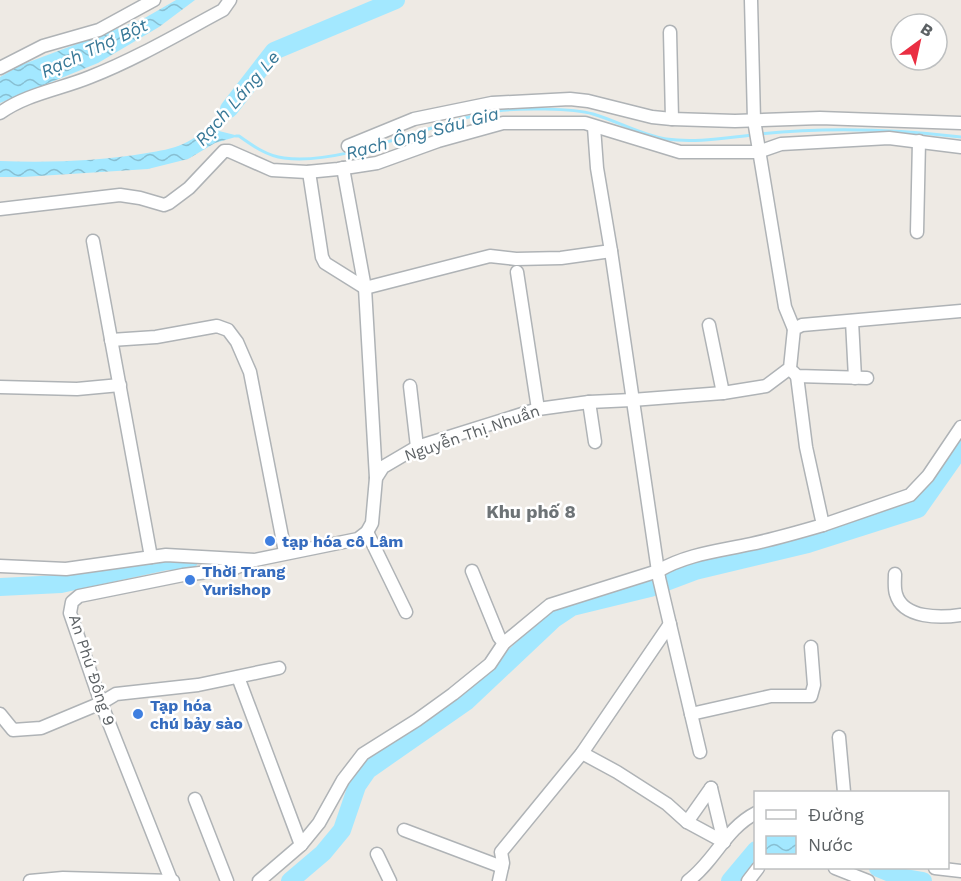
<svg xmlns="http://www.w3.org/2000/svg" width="961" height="881" viewBox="0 0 961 881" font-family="'Work Sans',sans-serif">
<defs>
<pattern id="water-waves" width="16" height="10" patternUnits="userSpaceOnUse" patternTransform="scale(1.5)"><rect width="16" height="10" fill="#a3e8ff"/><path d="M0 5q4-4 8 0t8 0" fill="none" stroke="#88bfd2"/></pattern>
</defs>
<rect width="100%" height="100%" fill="#eeeae4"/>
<g fill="url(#water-waves)">
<polygon points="176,0 195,0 159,27 98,63 0,103 0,77 21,65 143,19"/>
<path d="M245 89 219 131 239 136 215 143 188 159 148 169 23 177H0V161C49 163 99 161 147 153 159 151 172 149 183 144 208 133 227 108 245 89Z"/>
</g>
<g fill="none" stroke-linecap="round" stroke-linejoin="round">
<g stroke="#a3e8ff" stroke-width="3">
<path d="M759 134C827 127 894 129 961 137"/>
<path d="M236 136H239C253 146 267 156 284 158 348 166 432 121 497 111 518 108 573 108 593 114 617 121 641 135 666 139 695 143 724 138 753 135"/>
</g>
<g stroke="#a3e8ff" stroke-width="18">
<polyline points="229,109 274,51 396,0"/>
<polyline points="0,587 61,584 167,561 189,561"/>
<polyline points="878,868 900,877 923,881"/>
<polyline points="290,881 323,853 342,830 357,786 368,770 467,701 554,619 572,607 650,588 695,571 808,544 918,509 961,448"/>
<polyline points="730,881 756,850"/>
</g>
<g stroke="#afb3b6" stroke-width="15">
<g id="minor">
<polyline points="751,0 754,120 785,307 794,329"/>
<polyline points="670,32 672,119"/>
<polyline points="0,68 43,46 99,30 154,0"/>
<path d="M0 113C26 94 61 89 90 77 136 59 180 33 223 10L230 0"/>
<polyline points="594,127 597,168 611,251 659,578 700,752"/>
<polyline points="348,146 414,119 492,103 570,99 588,101 652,117 672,119 735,121 820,118 961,123"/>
<polyline points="343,168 365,288 376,478"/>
<polyline points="309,172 322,257 325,263 365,288 490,256 516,259 561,258 611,251"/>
<polyline points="0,209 120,195 140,198 164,205 169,203 189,188 224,151 229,151 272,170 307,172 338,169 377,163 438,141 503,123 585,123 680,152 758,152 781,144 889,138 961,147"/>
<polyline points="917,232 919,141"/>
<polyline points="93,241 151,557"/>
<polyline points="517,272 538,409"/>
<polyline points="852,321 855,378"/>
<polyline points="709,325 723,393"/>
<polyline points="111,340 156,337 217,326 228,330 237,342 250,372 285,552"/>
<polyline points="793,372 797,376 867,378"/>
<polyline points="410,386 417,447"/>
<polyline points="0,387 77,389 120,385"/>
<polyline points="589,402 595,442"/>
<polyline points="823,525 910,495 928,476 961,427"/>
<polyline points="367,532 406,612"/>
<polyline points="0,566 66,569 166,555 255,560 358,539 367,532 372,523 376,478 383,467 417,447 538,409 589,402 632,400 723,393 766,386 790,368 794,329 802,325 961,311"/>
<polyline points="472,571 499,637 504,643"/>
<path d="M895 574C895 580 894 588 896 594 903 619 941 618 961 615"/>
<polyline points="238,677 301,845"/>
<polyline points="0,714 13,730 41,728 101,703 116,694 198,685 279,668"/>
<polyline points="691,714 771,696 811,696 814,685 811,647"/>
<polyline points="839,737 844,792"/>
<polyline points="582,753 617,772 667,804 687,822 724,842"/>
<polyline points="711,788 724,842"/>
<polyline points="195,799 227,881"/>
<polyline points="687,822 711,788"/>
<polyline points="404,830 502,867"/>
<polyline points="377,854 390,881"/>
<polyline points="835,868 868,881"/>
<polyline points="935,868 961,871"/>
<polyline points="171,880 101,703 70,613 72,602 79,596 183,575 233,569 251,561"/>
<polyline points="30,881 63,878 173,881"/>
<path d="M259 881 301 845 319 823 343 780 363 754 417 720 453 694 490 664 504 643 550 605 658 571C687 554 719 551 751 544 775 539 799 532 823 525L806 447 797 376"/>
<polyline points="499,881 503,863 501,852 582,753 670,624"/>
<path d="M688 881C715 861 725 829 756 813"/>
<polyline points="748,881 758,868"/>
</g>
</g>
<use href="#minor" stroke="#fff" stroke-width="12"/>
</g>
<g fill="#3f7fe0" stroke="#fff" stroke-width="2">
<circle cx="270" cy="541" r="6"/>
<circle cx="190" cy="580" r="6"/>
<circle cx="138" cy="714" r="6"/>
</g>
<g text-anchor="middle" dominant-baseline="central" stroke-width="5" stroke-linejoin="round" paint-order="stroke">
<g font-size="16" fill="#5c6164" stroke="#fff">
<text transform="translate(472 433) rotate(-19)">Nguyễn Thị Nhuần</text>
<text transform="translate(92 670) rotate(72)">An Phú Đông 9</text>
</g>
<g font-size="16" font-weight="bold" fill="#366cbe" stroke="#fff" text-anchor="start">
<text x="282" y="541">tạp hóa cô Lâm</text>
<text x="202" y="571">Thời Trang<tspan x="202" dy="18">Yurishop</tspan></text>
<text x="150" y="705">Tạp hóa<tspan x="150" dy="18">chú bảy sào</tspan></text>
</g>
<g font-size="18" font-style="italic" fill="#377897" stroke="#fff">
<text transform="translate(94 48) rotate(-25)">Rạch Thợ Bột</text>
<text transform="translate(237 98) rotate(-49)">Rạch Láng Le</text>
<text transform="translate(422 133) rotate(-15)">Rạch Ông Sáu Gia</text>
</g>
<g font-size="18" font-weight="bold" fill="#6d7376" stroke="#fff">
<text x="531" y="511">Khu phố 8</text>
</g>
</g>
<rect x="754" y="791" width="195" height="78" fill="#ffffff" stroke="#bec0c1" stroke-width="1.5"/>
<rect x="766" y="810" width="30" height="9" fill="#ffffff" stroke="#bec0c1" stroke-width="1.5"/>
<text x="808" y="821" font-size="18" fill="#5c6164">Đường</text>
<rect x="766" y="836" width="30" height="18" fill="url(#water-waves)" stroke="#bec0c1" stroke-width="1.5"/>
<text x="808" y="851" font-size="18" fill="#5c6164">Nước</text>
<g transform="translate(919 42) rotate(33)"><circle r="28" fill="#ffffff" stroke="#bec0c1" stroke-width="1.5"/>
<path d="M0-4.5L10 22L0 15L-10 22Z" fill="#ea2e42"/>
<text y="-9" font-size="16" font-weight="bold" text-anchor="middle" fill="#5c6164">B</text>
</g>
</svg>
